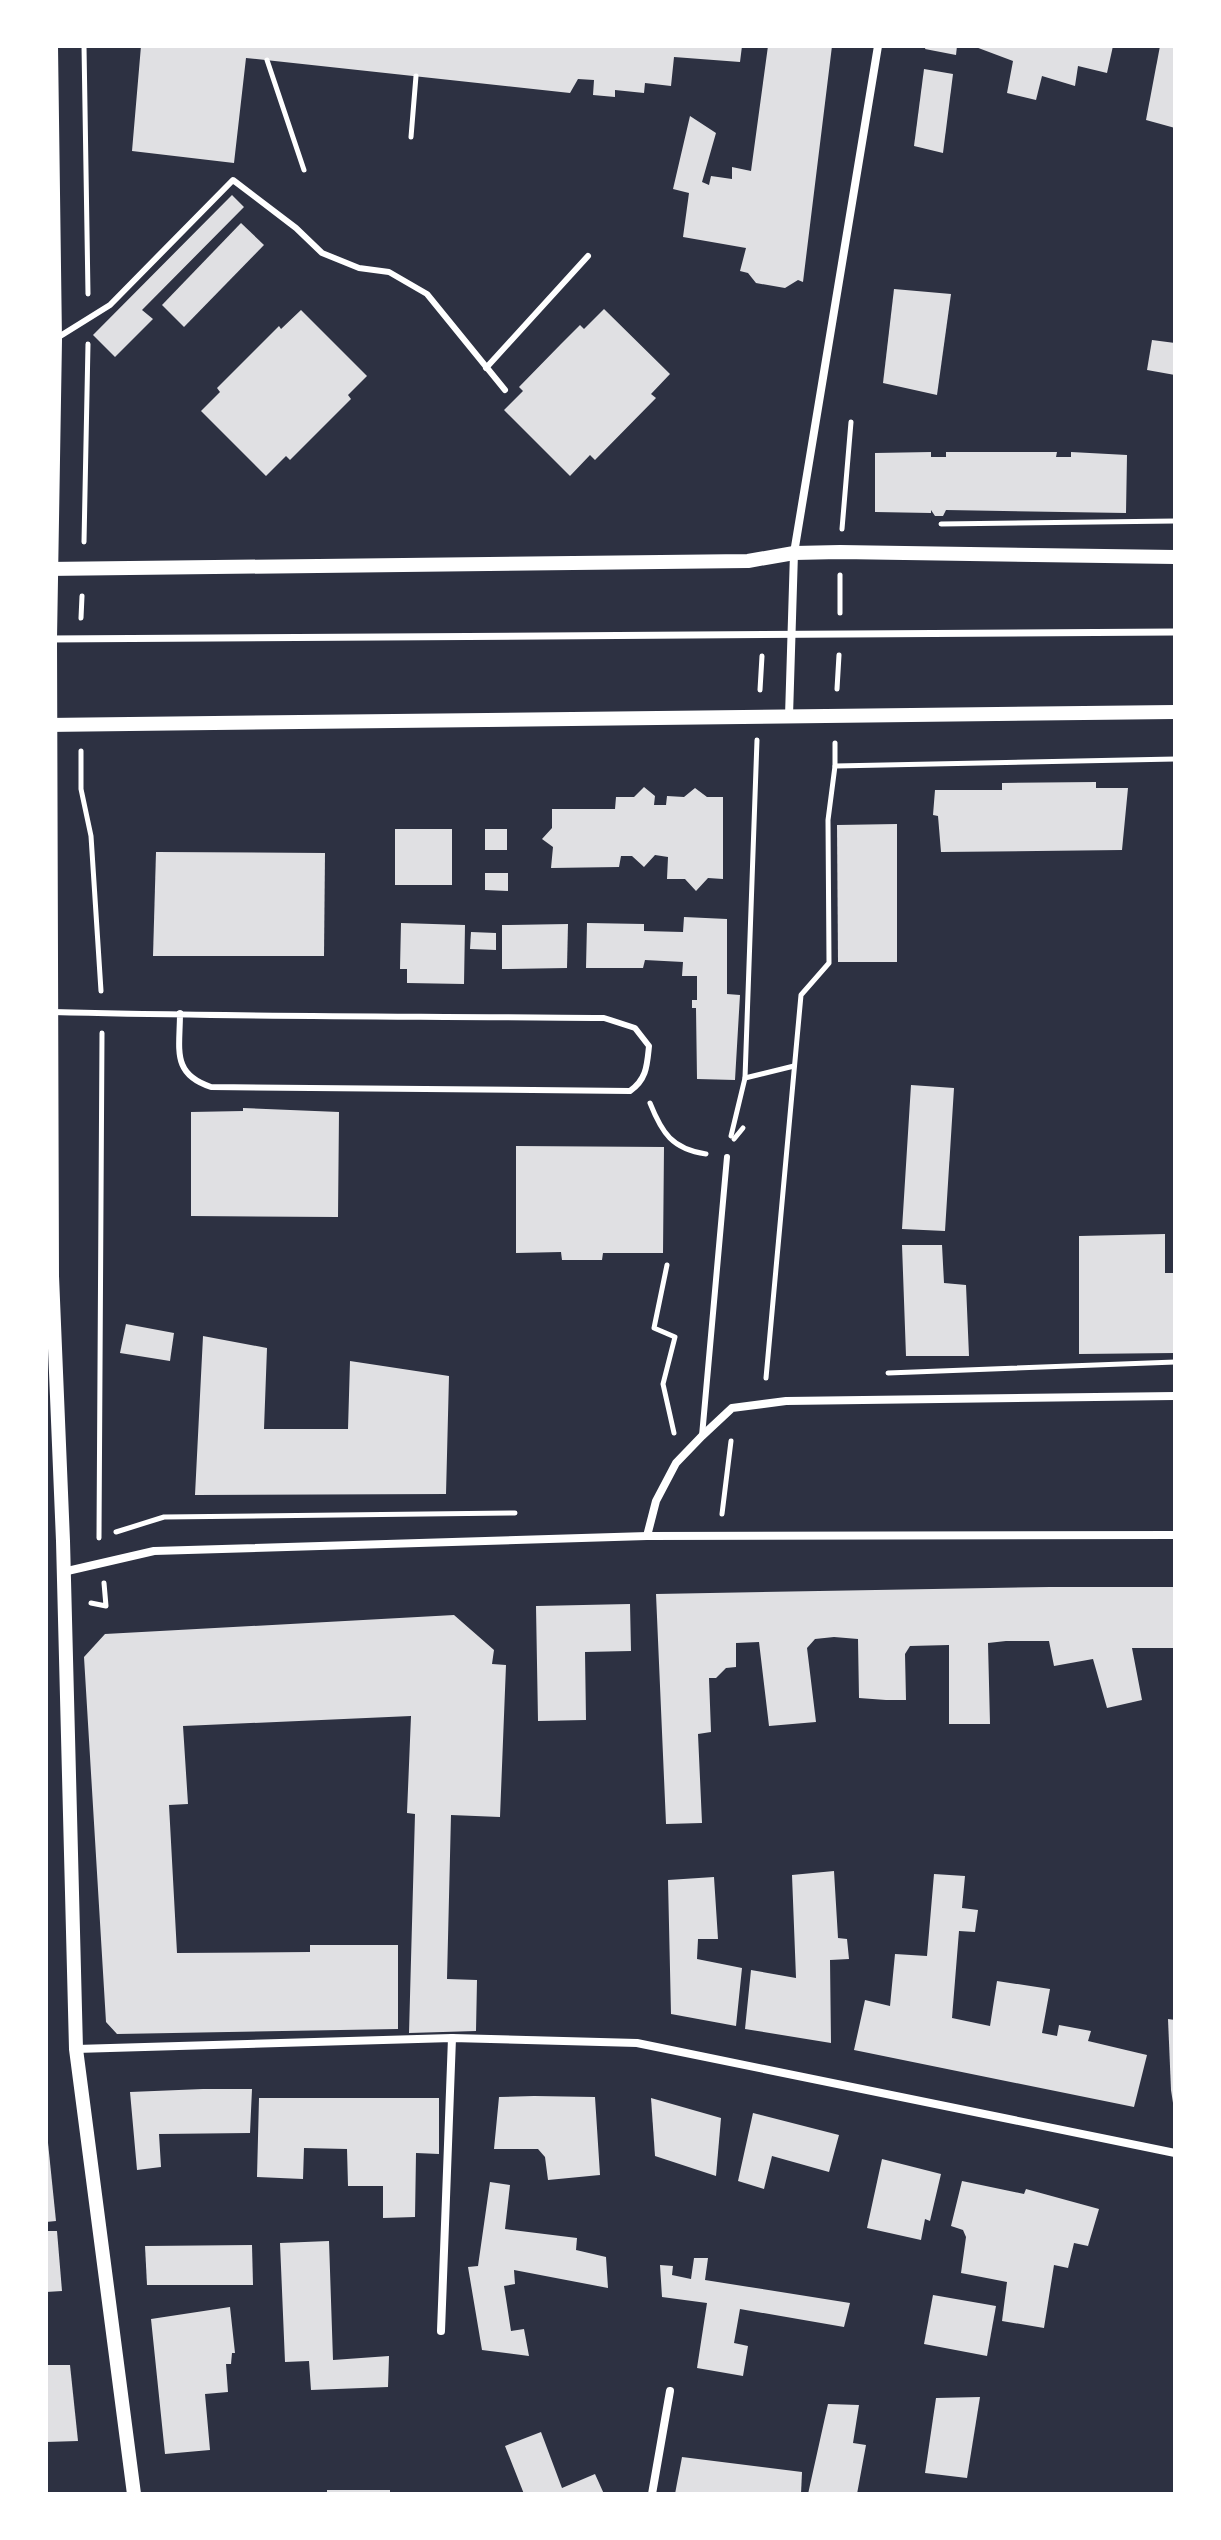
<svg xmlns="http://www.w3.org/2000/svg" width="1221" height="2540" viewBox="0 0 1221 2540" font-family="Helvetica,sans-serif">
<rect width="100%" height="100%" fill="#2d3142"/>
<g fill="#e0e0e3">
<polygon points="141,46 742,46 740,62 674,57 671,86 645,83 644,93 615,90 615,97 593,95 594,80 578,79 570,93 246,58 234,163 132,151"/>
<polygon points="768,46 832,46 803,282 798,280 785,288 756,283 748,273 740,271 746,248 683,237 689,193 673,189 690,116 716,133 702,182 709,185 711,176 732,179 732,167 751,171"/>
<polygon points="926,46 957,46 956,55 925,49"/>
<polygon points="973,46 1113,46 1107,73 1078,66 1075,86 1042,76 1036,100 1007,93 1013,61"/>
<polygon points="1160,46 1175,46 1175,128 1146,120"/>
<polygon points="924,69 953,74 943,153 914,146"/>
<polygon points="232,195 244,207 142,310 153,319 115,357 93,335"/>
<polygon points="241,223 264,245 184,327 162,305"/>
<polygon points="894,289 951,294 937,395 883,383"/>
<polygon points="604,309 670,374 651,394 656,398 595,460 590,455 570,476 504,410 523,391 519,387 561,344 580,325 584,329"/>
<polygon points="301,310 367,376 348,395 351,399 290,460 286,456 266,476 201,411 220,392 217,388 279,326 281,329"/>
<polygon points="1152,340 1175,343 1175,375 1147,370"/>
<polygon points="931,452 931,457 946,457 946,452 1057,452 1056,457 1071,457 1071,452 1127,455 1126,513 946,510 943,516 935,516 931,510 931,513 875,512 875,453"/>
<polygon points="1096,782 1096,788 1128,788 1122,850 941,852 938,816 933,815 935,790 1002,790 1002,783"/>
<polygon points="644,787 655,796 654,805 666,805 667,796 684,797 695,788 707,797 723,797 723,879 708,878 696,891 685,879 667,879 668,857 655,855 644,867 632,856 621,856 619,867 551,868 553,847 542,839 552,828 552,809 615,809 616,797 634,797"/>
<polygon points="897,824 897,962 838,962 837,825"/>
<rect x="395" y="829" width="57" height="56"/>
<rect x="485" y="829" width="22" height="21"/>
<polygon points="156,852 325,853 324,956 153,956"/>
<polygon points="485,873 508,873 508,891 485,890"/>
<polygon points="684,917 727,919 727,994 740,995 735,1080 697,1079 696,1008 692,1008 692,1000 697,1000 697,976 682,976 683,962 645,960 643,968 586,968 587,923 644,924 644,931 683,932"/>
<polygon points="401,923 465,925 464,984 407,983 407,969 400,969"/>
<polygon points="568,924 567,968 502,969 502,925"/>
<polygon points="471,932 496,933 496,950 470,949"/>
<polygon points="911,1085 954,1088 945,1231 902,1229"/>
<polygon points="243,1108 339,1112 338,1217 191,1216 191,1112 243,1111"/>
<polygon points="516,1146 664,1147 663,1253 603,1253 602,1260 562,1260 561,1252 516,1253"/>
<polygon points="1165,1234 1165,1273 1175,1273 1175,1353 1079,1354 1079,1236"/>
<polygon points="902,1245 942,1245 944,1283 966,1285 969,1356 906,1356"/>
<polygon points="126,1324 174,1333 170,1361 120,1353"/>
<polygon points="203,1336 267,1348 264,1429 348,1429 350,1361 449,1376 446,1494 195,1495"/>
<polygon points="1050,1587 1175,1587 1175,1648 1132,1648 1142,1700 1107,1708 1093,1659 1054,1666 1049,1641 1006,1641 988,1643 990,1724 949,1724 949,1645 910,1646 905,1654 906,1700 886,1700 859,1698 858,1639 834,1637 815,1639 807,1648 816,1722 769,1726 759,1642 736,1643 736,1667 726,1668 716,1678 709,1678 711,1732 698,1734 702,1823 666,1824 656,1594"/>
<polygon points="630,1604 631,1651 585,1652 586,1720 538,1721 536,1606"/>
<polygon points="454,1615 494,1650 492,1664 506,1665 500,1817 451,1815 447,1979 477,1980 476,2031 409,2033 415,1814 407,1813 411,1716 183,1726 188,1804 169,1805 177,1953 310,1952 310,1945 398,1945 398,2029 117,2034 106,2022 84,1657 105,1634"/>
<polygon points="834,1871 838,1938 847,1939 849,1959 830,1960 831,2043 745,2029 751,1970 796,1978 792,1875"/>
<polygon points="934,1874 965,1876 962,1908 978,1910 975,1932 959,1931 952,2018 990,2026 997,1981 1050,1989 1042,2033 1057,2036 1059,2025 1091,2031 1088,2041 1147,2055 1134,2107 854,2050 865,2000 890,2006 895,1954 927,1956"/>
<polygon points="714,1877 718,1939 698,1939 697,1959 742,1968 736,2026 671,2014 668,1880"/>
<polygon points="1168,2019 1175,2020 1175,2116 1171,2090"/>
<polygon points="203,2089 252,2089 250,2133 159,2134 161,2167 137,2170 130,2092"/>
<polygon points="534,2096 595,2097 600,2175 548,2180 545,2157 538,2149 494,2149 499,2097"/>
<polygon points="259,2098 439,2098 439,2154 416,2153 415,2217 383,2218 383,2186 348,2186 347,2149 304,2148 303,2179 257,2177"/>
<polygon points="651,2098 721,2118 716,2176 655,2156"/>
<polygon points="753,2113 839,2135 829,2172 772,2156 764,2189 738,2181"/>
<polygon points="46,2143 48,2143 56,2221 46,2222"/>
<polygon points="882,2159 941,2174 930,2221 925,2219 921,2240 867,2228"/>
<polygon points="962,2181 1024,2194 1026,2189 1099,2209 1088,2246 1074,2243 1068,2268 1054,2265 1044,2328 1002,2321 1007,2282 961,2273 966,2237 963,2230 951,2226"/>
<polygon points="490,2182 510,2185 505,2229 577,2238 576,2250 606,2257 608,2288 514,2270 515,2284 504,2286 511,2331 524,2329 529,2356 482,2350 468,2267 478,2266"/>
<polygon points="46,2231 57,2231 62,2291 46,2292"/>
<polygon points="329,2241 333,2360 389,2356 388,2387 311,2390 309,2361 285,2362 280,2243"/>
<polygon points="252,2245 253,2285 147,2285 145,2246"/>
<polygon points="694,2258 708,2258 705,2280 850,2303 844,2327 740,2309 734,2343 748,2346 743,2376 697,2368 707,2303 662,2297 660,2265 673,2266 672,2275 691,2279"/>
<polygon points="933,2295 996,2306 987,2356 924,2344"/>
<polygon points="230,2307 235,2353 232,2353 231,2364 226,2364 228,2392 205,2394 210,2450 165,2454 151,2319"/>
<polygon points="46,2365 70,2365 78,2441 46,2442"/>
<polygon points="980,2397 967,2478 925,2473 936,2398"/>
<polygon points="828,2404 859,2405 853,2443 866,2445 857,2494 808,2494"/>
<polygon points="541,2432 562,2488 595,2474 604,2494 524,2494 505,2446"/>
<polygon points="682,2457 802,2472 801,2494 675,2494"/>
<rect x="327" y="2490" width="63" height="4"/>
</g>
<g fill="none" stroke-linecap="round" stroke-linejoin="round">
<g stroke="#fff" stroke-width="5">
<polyline points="84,46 88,294"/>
<polyline points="267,60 304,170"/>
<polyline points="411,137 416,76"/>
<polyline points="941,524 1175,521"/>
<polyline points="842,529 851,422"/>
<polyline points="84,542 88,344"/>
<polyline points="840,613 840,575"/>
<polyline points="81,618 82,596"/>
<polyline points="837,689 839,655"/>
<polyline points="760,690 762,656"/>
<polyline points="835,743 835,766"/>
<polyline points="81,751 81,789 91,836 101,991"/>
<polyline points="745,1078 794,1066"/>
<path d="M650 1103C662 1133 672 1149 706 1154"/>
<polyline points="731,1136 745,1078 757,740"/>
<polyline points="734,1139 743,1128"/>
<polyline points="667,1265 654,1328 675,1337 663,1384 674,1433"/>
<polyline points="888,1373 1175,1362"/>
<polyline points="766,1378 801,995 829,963 828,820 835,766 1175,759"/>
<polyline points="722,1514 731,1441"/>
<polyline points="116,1532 164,1517 515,1513"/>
<polyline points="99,1538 102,1033"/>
<polyline points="91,1603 106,1606 104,1583"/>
</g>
<g stroke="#fff" stroke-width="6">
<polyline points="57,338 110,305 233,180 296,228 322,253 359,268 389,272 427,294 505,390"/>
<polyline points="486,368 588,256"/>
<path d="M53 1012C237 1017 421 1016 604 1018L635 1028 649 1046C647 1065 647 1079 630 1091L211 1087C171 1074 180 1049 180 1013"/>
<polyline points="702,1436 727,1157"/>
</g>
<polyline stroke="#fff" stroke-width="7" points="48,639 1175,632"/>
<g stroke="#fff" stroke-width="8">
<polyline points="789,716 794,553 878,46"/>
<polyline points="647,1536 656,1501 676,1463 702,1436 732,1408 786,1401 1175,1396"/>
<polyline points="63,1572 154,1551 647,1536 1175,1535"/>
<polyline points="76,2049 452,2038 637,2043 1175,2153"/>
<polyline points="441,2331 452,2038"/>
<polyline points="652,2494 670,2391"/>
</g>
<g stroke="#fff" stroke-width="14">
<polyline points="51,46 55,340 50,639 52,1276 63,1541 76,2049 134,2494"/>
<polyline points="46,569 748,561 794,553 840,552 1175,557"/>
<polyline points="46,725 1175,712"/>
</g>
</g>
<rect width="1221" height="2540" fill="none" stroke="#ffffff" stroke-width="96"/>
</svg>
